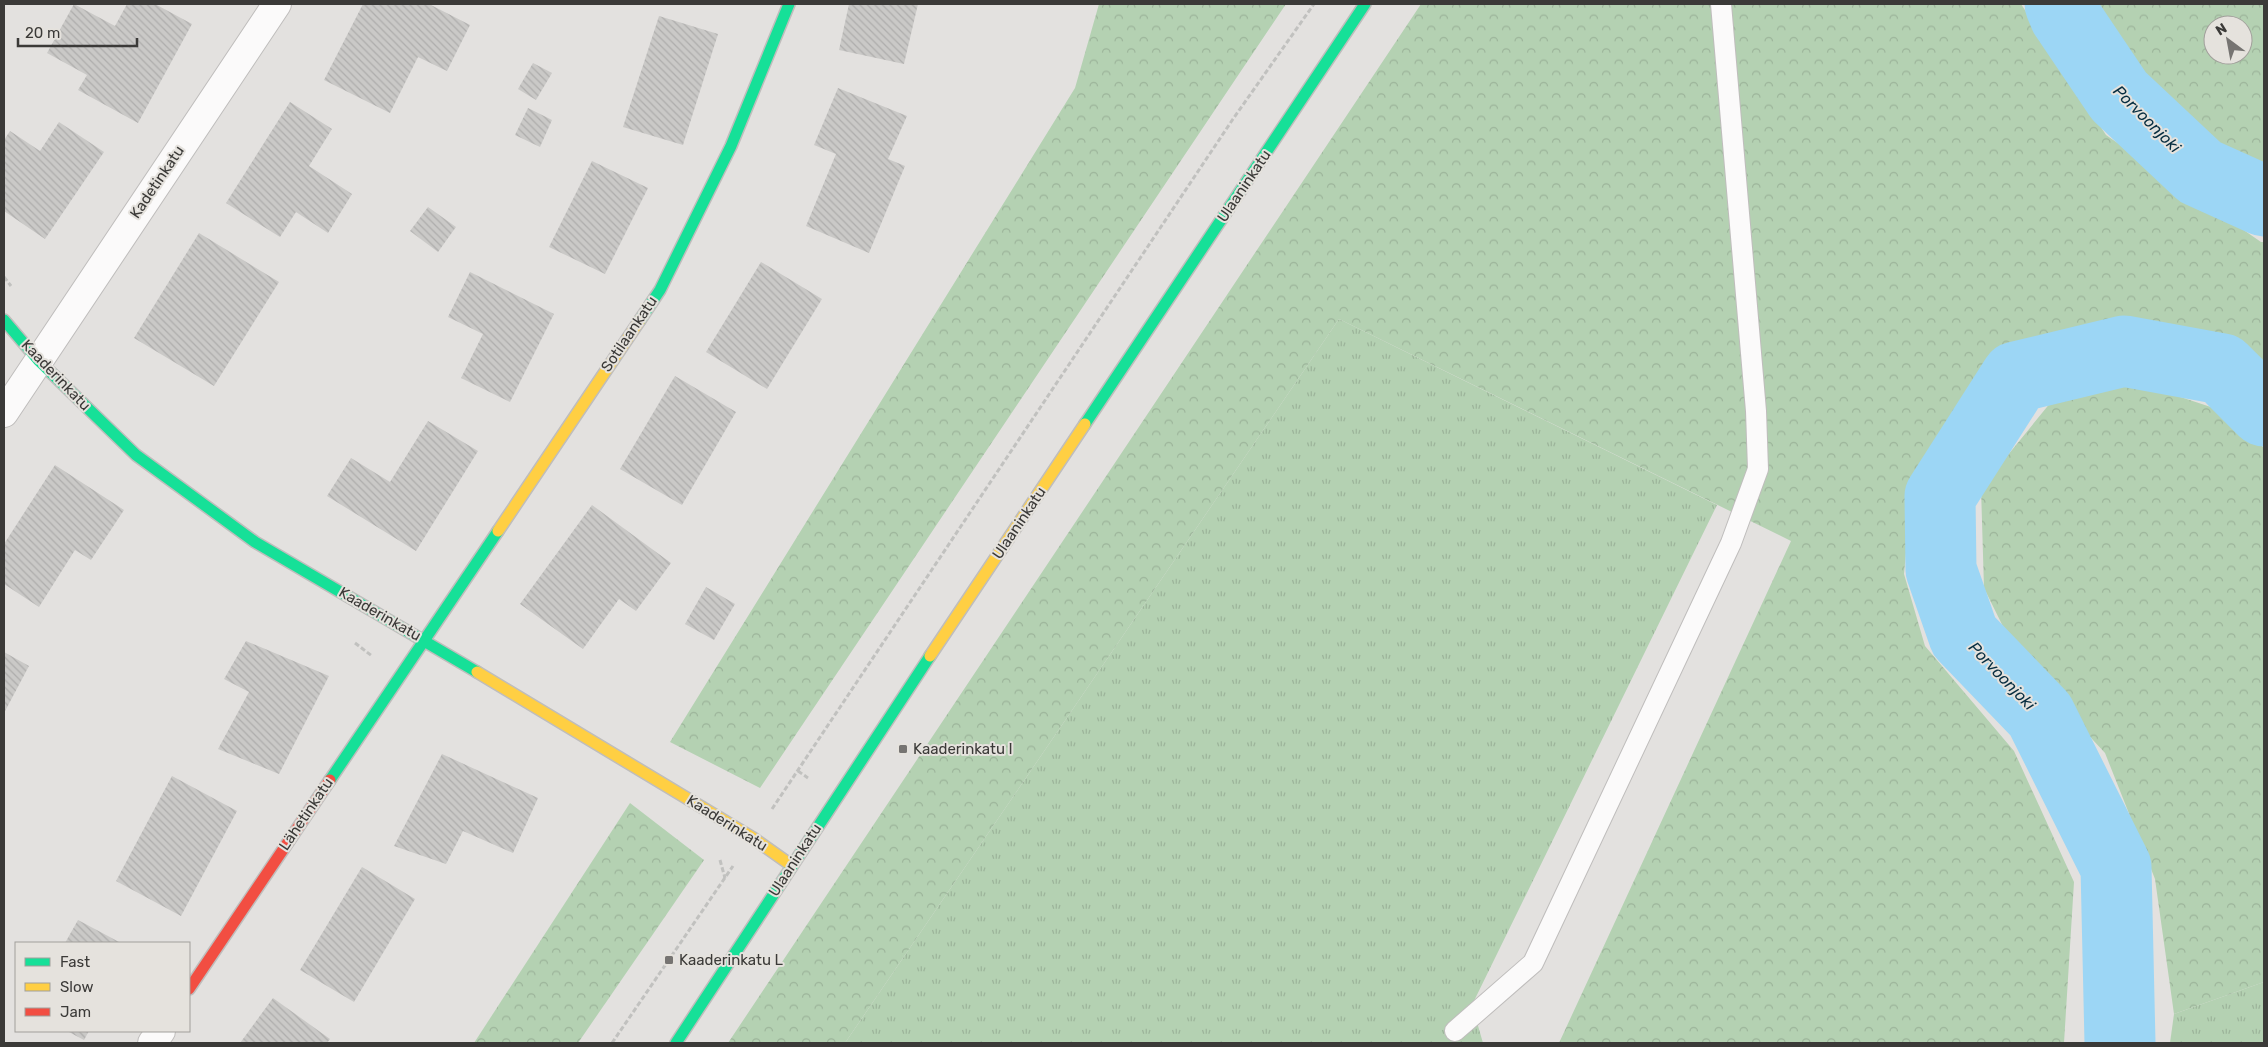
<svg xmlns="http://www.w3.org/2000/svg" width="2268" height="1047" viewBox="0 0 2268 1047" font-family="Rubik,sans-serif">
<defs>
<pattern id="grass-tufts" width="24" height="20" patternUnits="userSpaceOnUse" patternTransform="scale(1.25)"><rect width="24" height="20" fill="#b4d1b2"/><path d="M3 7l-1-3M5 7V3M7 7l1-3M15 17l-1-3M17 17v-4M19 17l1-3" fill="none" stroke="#9cb49a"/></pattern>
<pattern id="forest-crowns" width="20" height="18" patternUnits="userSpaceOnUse" patternTransform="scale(1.25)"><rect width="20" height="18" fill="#b4d1b2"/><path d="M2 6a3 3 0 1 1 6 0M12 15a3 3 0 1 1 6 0" fill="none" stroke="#9cb49a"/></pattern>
<pattern id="building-back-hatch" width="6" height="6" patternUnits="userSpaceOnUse" patternTransform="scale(1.25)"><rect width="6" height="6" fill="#cac9c7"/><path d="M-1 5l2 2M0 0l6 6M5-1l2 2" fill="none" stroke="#aeadac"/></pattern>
</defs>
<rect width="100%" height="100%" fill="#e3e1df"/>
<g fill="url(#grass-tufts)">
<polygon points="1339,319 1717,505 1472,1005 1483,1043 845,1043"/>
<polygon points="2264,982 2264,1043 2170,1043 2174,1014"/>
</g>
<g fill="url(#forest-crowns)" fill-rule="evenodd">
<polygon points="1099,4 1286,4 760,788 670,742 1075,88"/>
<polygon points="1421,4 2021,4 2106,135 2261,242 2264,242 2264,368 2123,322 1994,355 1912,489 1904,574 1925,646 2014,751 2074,882 2064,1043 1559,1043 1791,541 1339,319 845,1043 728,1043"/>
<path d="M2090 4H2264V169L2172 116ZM2213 25H2243V55H2213Z"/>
<polygon points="2129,380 2229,413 2264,448 2264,982 2174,1014 2155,879 2105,753 2020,661 1984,588 1981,488 2051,402"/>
<polygon points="630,803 704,860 578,1043 474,1043"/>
</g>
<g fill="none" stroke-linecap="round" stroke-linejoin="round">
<g stroke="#9cd6f5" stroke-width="71">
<polyline points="2060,4 2065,16 2119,96 2200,172 2264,201"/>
<polyline points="2120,1043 2116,867 2040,715 1964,636 1941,570 1940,496 2016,377 2124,351 2222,369 2264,411"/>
</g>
</g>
<g fill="url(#building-back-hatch)">
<polygon points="74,4 115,26 127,4 155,4 192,24 138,123 78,90 87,75 47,53"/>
<polygon points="363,4 429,4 470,25 447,71 418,57 390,113 324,80"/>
<polygon points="849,4 918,4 904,64 839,50"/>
<polygon points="659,16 718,34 683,145 623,127"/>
<polygon points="533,63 552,73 536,100 518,89"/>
<polygon points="838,88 907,116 888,159 905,166 869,253 806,226 836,154 814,145"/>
<polygon points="290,102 332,129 309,166 352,194 328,233 296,212 280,237 226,203"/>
<polygon points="528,108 552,120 540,147 515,135"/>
<polygon points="59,122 104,152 45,239 4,211 4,140 10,131 40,151"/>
<polygon points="592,161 648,188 605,274 549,247"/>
<polygon points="428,207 456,227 438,252 410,231"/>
<polygon points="199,233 279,282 214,386 134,338"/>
<polygon points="761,262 822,299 767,389 706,352"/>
<polygon points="470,272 554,314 510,402 461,378 483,334 448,317"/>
<polygon points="675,376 736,412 682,505 620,469"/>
<polygon points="428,421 478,451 416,551 327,496 351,458 390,482"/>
<polygon points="55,465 124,510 91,560 75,550 39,607 4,584 4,544"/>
<polygon points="592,505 671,563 636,611 619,599 583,649 520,604"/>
<polygon points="706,587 735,604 714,640 685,624"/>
<polygon points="246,641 329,676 279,774 218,749 249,692 224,679"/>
<polygon points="4,652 29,666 4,713"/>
<polygon points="442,754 538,798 513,853 463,831 446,864 394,846"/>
<polygon points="172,776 237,811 181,916 116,881"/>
<polygon points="362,867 415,899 354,1002 300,970"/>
<polygon points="78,920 121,943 65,943"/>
<polygon points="273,998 330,1039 327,1043 240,1043"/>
<polygon points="67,1031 89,1031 84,1040"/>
</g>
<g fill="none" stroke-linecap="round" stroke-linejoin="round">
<g stroke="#bfbdbc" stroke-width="22">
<polyline id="lane" points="1455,1031 1533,963 1731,543 1758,469 1756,411 1721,4"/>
</g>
<g stroke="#bfbdbc" stroke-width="30">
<g id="street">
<polyline points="4,413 277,4"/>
<polyline points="152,1043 161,1031"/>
</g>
</g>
<g stroke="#bfbdbc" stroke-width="14">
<g id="fast">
<polyline points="4,320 38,360 136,455 255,542 477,672"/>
<polyline points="640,320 660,290 731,146 789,4"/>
<polyline points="1085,424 1365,4"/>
<polyline points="330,780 498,531"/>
<polyline points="676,1043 930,656"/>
</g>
</g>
<g stroke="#bfbdbc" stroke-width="14">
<g id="slow">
<polyline points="498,531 640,320"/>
<polyline points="930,656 1085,424"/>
<polyline points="477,672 753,838 791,865"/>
</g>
</g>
<g stroke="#bfbdbc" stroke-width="14">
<polyline id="jam" points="189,989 330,780"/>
</g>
<g stroke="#c1c1bf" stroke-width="3" stroke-dasharray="5 2.5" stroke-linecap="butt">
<polyline points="4,277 11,286"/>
<polyline points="355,643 372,656"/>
<polyline points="798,771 808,778"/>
<polyline points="772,809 1233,119 1314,4"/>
<polyline points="720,860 725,878"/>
<polyline points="612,1043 733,866"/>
</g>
<use href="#lane" stroke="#fbfafa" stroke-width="20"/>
<use href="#street" stroke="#fbfafa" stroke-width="28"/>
<use href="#fast" stroke="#16e098" stroke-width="11"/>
<use href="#slow" stroke="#ffcf43" stroke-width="11"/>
<use href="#jam" stroke="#f24e42" stroke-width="11"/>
</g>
<g fill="#767472" stroke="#e5e2dd" stroke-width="2">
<rect x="898" y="744" width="10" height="10" rx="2.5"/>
<rect x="664" y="955" width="10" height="10" rx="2.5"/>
</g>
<g text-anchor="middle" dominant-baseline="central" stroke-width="4" stroke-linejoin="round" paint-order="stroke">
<g font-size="15" fill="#3b3a38" stroke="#e5e2dd">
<text transform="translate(157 182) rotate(-56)">Kadetinkatu</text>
<text transform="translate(1244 186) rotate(-56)">Ulaaninkatu</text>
<text transform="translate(629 334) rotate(-56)">Sotilaankatu</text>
<text transform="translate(56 375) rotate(46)">Kaaderinkatu</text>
<text transform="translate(1019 523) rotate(-56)">Ulaaninkatu</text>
<text transform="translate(380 614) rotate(30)">Kaaderinkatu</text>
<text transform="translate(306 814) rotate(-56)">Lähetinkatu</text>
<text transform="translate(727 823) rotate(32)">Kaaderinkatu</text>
<text transform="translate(795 860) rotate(-57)">Ulaaninkatu</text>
</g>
<g font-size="15" fill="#3b3a38" stroke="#e5e2dd" text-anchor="start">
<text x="913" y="749">Kaaderinkatu I</text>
<text x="679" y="960">Kaaderinkatu L</text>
</g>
<g font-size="16" font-style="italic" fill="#072e41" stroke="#e5e2dd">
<text transform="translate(2147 119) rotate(45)">Porvoonjoki</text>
<text transform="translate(2002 676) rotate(46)">Porvoonjoki</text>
</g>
</g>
<rect width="2268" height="1047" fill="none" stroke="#3b3a38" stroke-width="10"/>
<rect x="15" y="942" width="175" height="90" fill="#e5e2dd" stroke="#a19f9b"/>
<rect x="25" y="958" width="25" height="8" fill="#16e098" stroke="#a19f9b"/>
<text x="60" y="967" font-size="15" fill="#3b3a38">Fast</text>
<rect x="25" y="983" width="25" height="8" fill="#ffcf43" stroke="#a19f9b"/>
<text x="60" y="992" font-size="15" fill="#3b3a38">Slow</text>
<rect x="25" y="1008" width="25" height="8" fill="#f24e42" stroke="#a19f9b"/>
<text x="60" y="1017" font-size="15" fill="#3b3a38">Jam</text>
<g transform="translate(2228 40) rotate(328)"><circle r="24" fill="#e5e2dd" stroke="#a19f9b"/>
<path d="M0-4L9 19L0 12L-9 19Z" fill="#767472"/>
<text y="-8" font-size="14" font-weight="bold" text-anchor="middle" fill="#3b3a38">N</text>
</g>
<path d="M18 38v8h119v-8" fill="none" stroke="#3b3a38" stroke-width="2.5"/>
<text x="25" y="38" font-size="15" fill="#3b3a38" stroke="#e5e2dd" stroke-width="4" paint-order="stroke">20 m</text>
</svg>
